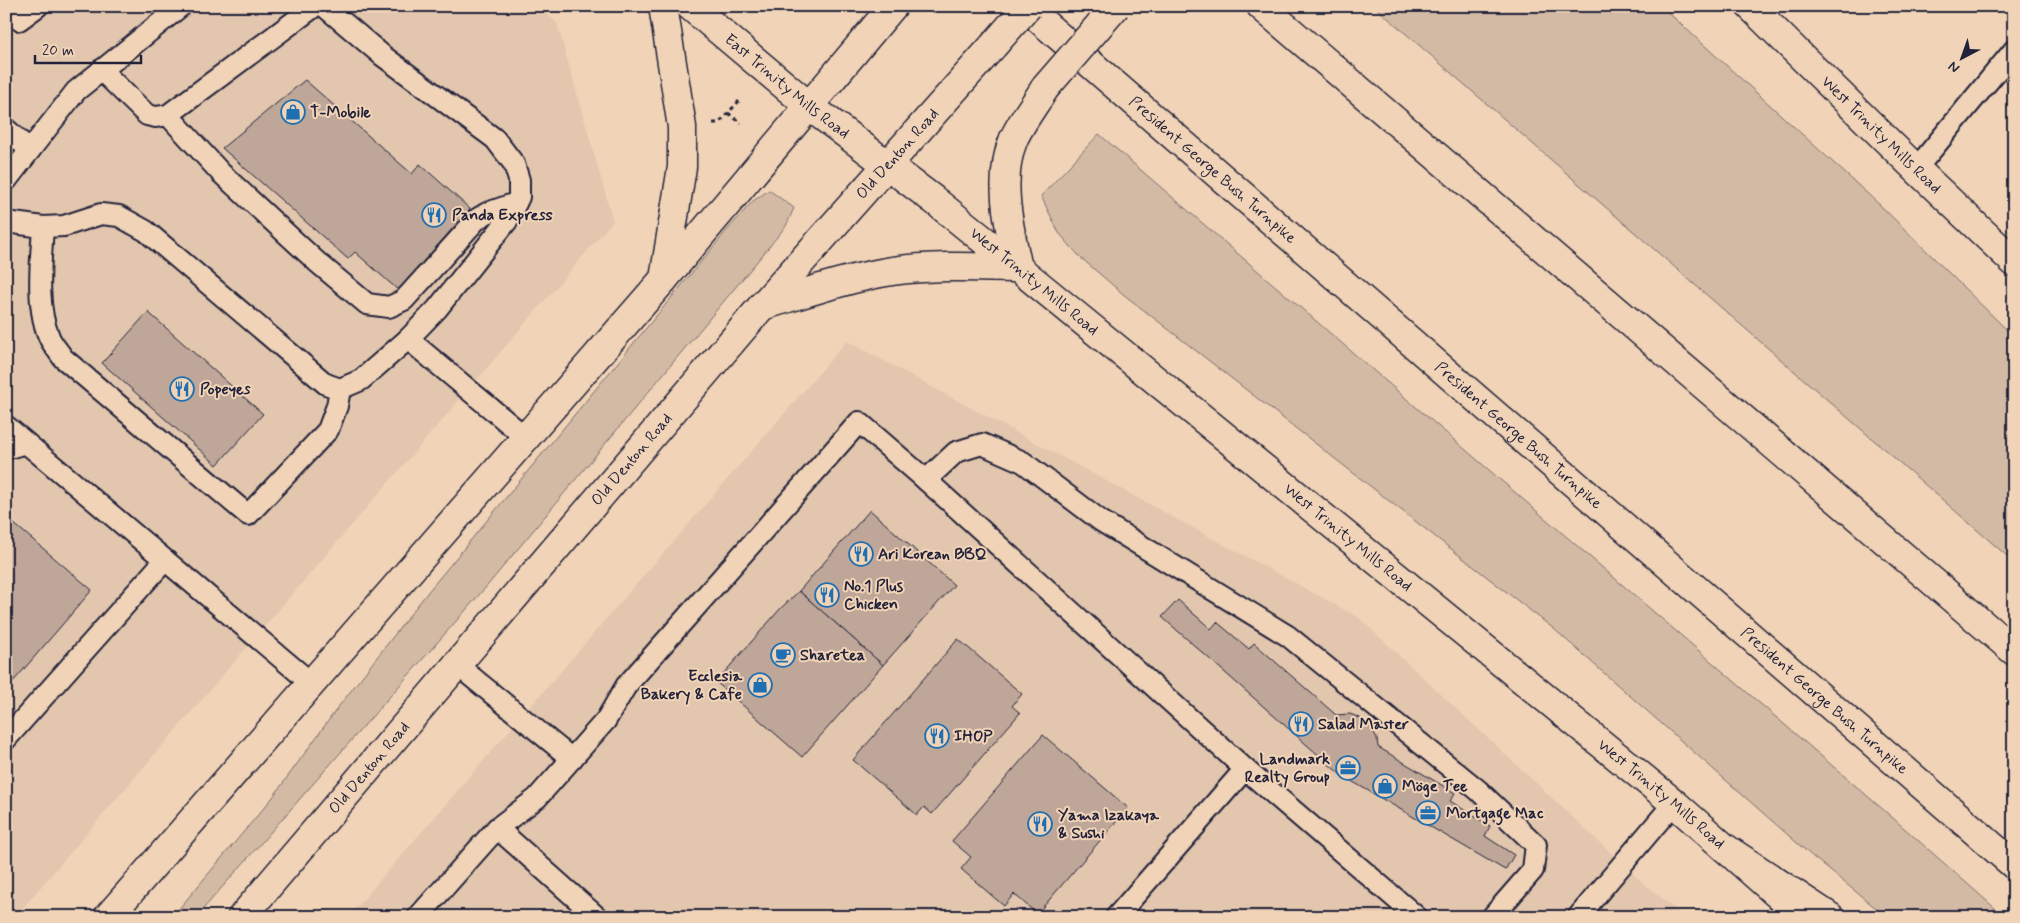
<svg xmlns="http://www.w3.org/2000/svg" width="2020" height="923" viewBox="0 0 2020 923" font-family="Mynerve,sans-serif">
<rect width="100%" height="100%" fill="#f1d4b7"/>
<filter id="ink" filterUnits="userSpaceOnUse"><feTurbulence type="fractalNoise" baseFrequency=".02" numOctaves="2"/><feDisplacementMap in="SourceGraphic" scale="10" xChannelSelector="R" yChannelSelector="G"/><feConvolveMatrix kernelMatrix="1 2 1 2 8 2 1 2 1" color-interpolation-filters="sRGB"/></filter>
<g filter="url(#ink)">
<g fill="#e2c6ae">
<polygon points="6,6 538,6 557,23 613,221 15,917 6,917"/>
<polygon points="847,341 1358,617 1640,880 1685,917 348,917"/>
</g>
<g fill="#d3baa5" stroke="#7a6e70">
<polygon points="1374,6 1661,6 1881,206 2014,337 2014,562"/>
<polygon points="1099,134 1886,812 2005,917 1887,917 1813,857 1554,629 1123,294 1080,257 1059,233 1041,196"/>
<polygon points="769,190 794,208 786,226 759,259 487,586 196,917 172,917 273,797 339,706 427,593 729,228 753,201"/>
</g>
<g fill="#bea798" stroke="#22223b">
<polygon points="305,80 412,174 420,164 470,209 398,290 355,252 348,259 222,148"/>
<polygon points="148,312 263,414 217,465 102,363"/>
<polygon points="870,510 954,585 883,665 799,591"/>
<polygon points="6,517 92,590 6,690"/>
<polygon points="799,591 883,665 802,757 716,682 781,608"/>
<polygon points="1178,600 1211,629 1217,622 1249,649 1254,643 1336,715 1350,714 1360,718 1371,728 1377,738 1378,747 1455,793 1450,801 1490,826 1485,836 1514,855 1505,870 1341,775 1162,617"/>
<polygon points="958,639 1022,694 1012,706 1020,713 932,814 924,807 917,815 853,760"/>
<polygon points="1043,735 1128,808 1037,914 1014,894 1004,906 961,869 971,857 952,841"/>
</g>
<g fill="none" stroke-linecap="round" stroke-linejoin="round">
<g stroke="#22223b" stroke-width="24">
<g id="lane">
<polyline points="324,6 383,56 495,139 514,164 519,180 519,197 507,221 437,309 408,339"/>
<polyline points="6,8 19,20 38,6"/>
<polyline points="101,70 147,115 156,117 168,115 315,6"/>
<polyline points="168,115 221,173 317,262 367,304 389,307 404,300 477,219 487,213 516,203"/>
<polyline points="6,129 30,150"/>
<polyline points="1916,169 2014,50"/>
<polyline points="6,181 76,91 181,6"/>
<polyline points="6,222 43,227 64,226 101,214 119,216 146,231 326,384 340,389 361,380 408,339 525,437"/>
<path d="M43 227C41 260 35 308 50 339 53 345 59 352 63 358L248 515 328 430 337 406 340 389"/>
<polyline points="6,426 311,683"/>
<polyline points="6,449 26,443"/>
<polyline points="926,480 956,452 982,444 1023,462 1101,521 1288,636 1478,790 1536,845 1533,870 1492,917"/>
<polyline points="456,664 572,759"/>
<polyline points="6,739 165,560"/>
<polyline points="497,828 597,917"/>
<polyline points="418,917 497,828 537,798 606,720 626,686 859,422 926,480 1245,769 1417,917"/>
<polyline points="1116,917 1245,769"/>
<polyline points="1578,917 1674,803"/>
</g>
</g>
<g stroke="#22223b" stroke-width="31">
<g id="secondary">
<polyline points="663,6 682,127 682,167 664,279"/>
<path id="s1" d="M690 6 809 106 934 200 1018 268 1674 803 1803 917"/>
<path id="s2" d="M1750 6 1916 169 2014 262"/>
<path d="M1018 268C1009 227 997 178 1014 138 1022 121 1035 104 1045 88"/>
<path d="M762 306C805 293 848 278 892 271 934 265 976 267 1018 268"/>
<polyline points="108,917 664,279 893,6"/>
<path id="s3" d="M242 917 762 306 993 46"/>
</g>
</g>
<g stroke="#22223b" stroke-width="31">
<g id="highway">
<path id="s4" d="M1024 6 2014 865"/>
<polyline points="1261,6 2014,651"/>
<polyline points="1725,848 1830,917"/>
</g>
</g>
<g stroke="#22223b" stroke-width="3" stroke-dasharray="4 4" stroke-linecap="butt">
<polyline points="728,113 741,123"/>
<polyline points="713,123 719,123 739,101"/>
</g>
<use href="#lane" stroke="#f1d4b7" stroke-width="20"/>
<use href="#secondary" stroke="#f1d4b7" stroke-width="28"/>
<use href="#highway" stroke="#f1d4b7" stroke-width="28"/>
<g stroke="#22223b" stroke-width="31" stroke-linecap="butt">
<g id="secondary-bridge">
<polyline points="993,46 1028,6"/>
<polyline points="1045,88 1116,6"/>
</g>
</g>
<use href="#secondary-bridge" stroke="#f1d4b7" stroke-width="28"/>
</g>
</g>
<defs>
<g id="shop-ring" transform="scale(1.25)"><circle r="9.5" fill="#f1d4b7" stroke="#1f6fb2" stroke-width="1.5"/><path d="M-5-2.5h2.3a2.7 3.5 0 0 1 5.4 0H5L5.5 6h-11ZM-1.5-2.5h3a1.5 2.3 0 0 0-3 0Z" fill="#1f6fb2"/></g>
<g id="restaurant-ring" transform="scale(1.25)"><circle r="9.5" fill="#f1d4b7" stroke="#1f6fb2" stroke-width="1.5"/><path d="M-5-6h1v4h1v-4h1v4h1v-4h1v5L-1.5 .5V6h-2V.5L-5-1ZM5-6V6H3V1.5H1.5Q1.5-4 5-6Z" fill="#1f6fb2"/></g>
<g id="cafe-ring" transform="scale(1.25)"><circle r="9.5" fill="#f1d4b7" stroke="#1f6fb2" stroke-width="1.5"/><path d="M-5.5-4.5H6V0H3Q3 3.5 0 3.5H-2.5Q-5.5 3.5-5.5 0ZM3-3.2v2h1.7v-2ZM-6 4.5H4V6H-6Z" fill="#1f6fb2"/></g>
<g id="office-ring" transform="scale(1.25)"><circle r="9.5" fill="#f1d4b7" stroke="#1f6fb2" stroke-width="1.5"/><path d="M-6-3h4V-5.5h4V-3h4V5H-6ZM-1-4.5V-3h2v-1.5ZM-6 0V1H6V0Z" fill="#1f6fb2"/></g>
</defs>
<g fill-rule="evenodd">
<use href="#shop-ring" x="293" y="112"/>
<use href="#restaurant-ring" x="434" y="215"/>
<use href="#restaurant-ring" x="182" y="389"/>
<use href="#restaurant-ring" x="861" y="554"/>
<use href="#restaurant-ring" x="827" y="595"/>
<use href="#cafe-ring" x="783" y="655"/>
<use href="#shop-ring" x="760" y="685"/>
<use href="#restaurant-ring" x="1301" y="724"/>
<use href="#restaurant-ring" x="937" y="736"/>
<use href="#office-ring" x="1348" y="768"/>
<use href="#shop-ring" x="1385" y="786"/>
<use href="#office-ring" x="1428" y="813"/>
<use href="#restaurant-ring" x="1040" y="824"/>
</g>
<g text-anchor="middle" dominant-baseline="central" stroke-width="4" stroke-linejoin="round" paint-order="stroke">
<g font-size="16" fill="#22223b" stroke="#f1d4b7">
<text stroke="none"><textPath href="#s1" startOffset="126">East Trinity Mills Road</textPath></text>
<text stroke="none"><textPath href="#s2" startOffset="184">West Trinity Mills Road</textPath></text>
<text stroke="none"><textPath href="#s3" startOffset="1006">Old Denton Road</textPath></text>
<text stroke="none"><textPath href="#s4" startOffset="250">President George Bush Turnpike</textPath></text>
<text stroke="none"><textPath href="#s1" startOffset="441">West Trinity Mills Road</textPath></text>
<text stroke="none"><textPath href="#s4" startOffset="655">President George Bush Turnpike</textPath></text>
<text stroke="none"><textPath href="#s3" startOffset="601">Old Denton Road</textPath></text>
<text stroke="none"><textPath href="#s1" startOffset="846">West Trinity Mills Road</textPath></text>
<text stroke="none"><textPath href="#s4" startOffset="1060">President George Bush Turnpike</textPath></text>
<text stroke="none"><textPath href="#s3" startOffset="196">Old Denton Road</textPath></text>
<text stroke="none"><textPath href="#s1" startOffset="1251">West Trinity Mills Road</textPath></text>
</g>
<g font-size="16" font-weight="bold" fill="#22223b" stroke="#f1d4b7" text-anchor="start">
<text x="310" y="112">T-Mobile</text>
<text x="452" y="215">Panda Express</text>
<text x="200" y="389">Popeyes</text>
<text x="878" y="554">Ari Korean BBQ</text>
<text x="844" y="586">No.1 Plus<tspan x="844" dy="18">Chicken</tspan></text>
<text x="800" y="655">Sharetea</text>
<text x="742" y="676" text-anchor="end">Ecclesia<tspan x="742" dy="18">Bakery &amp; Cafe</tspan></text>
<text x="1318" y="724">Salad Master</text>
<text x="954" y="736">IHOP</text>
<text x="1330" y="759" text-anchor="end">Landmark<tspan x="1330" dy="18">Realty Group</tspan></text>
<text x="1402" y="786">Möge Tee</text>
<text x="1446" y="813">Mortgage Mac</text>
<text x="1058" y="815">Yama Izakaya<tspan x="1058" dy="18">&amp; Sushi</tspan></text>
</g>
</g>
<rect width="2020" height="923" fill="none" stroke="#f1d4b7" stroke-width="25"/>
<rect x="12" y="12" width="1995" height="898" fill="none" stroke="#22223b" stroke-width="2" filter="url(#ink)"/>
<g transform="translate(1962 58) rotate(221)" stroke="#f1d4b7" stroke-width="4" paint-order="stroke">
<path d="M0-4L9 19L0 12L-9 19Z" fill="#22223b"/>
<text y="-8" font-size="14" font-weight="bold" text-anchor="middle" fill="#22223b">N</text>
</g>
<path d="M35 55v8h106v-8" fill="none" stroke="#22223b" stroke-width="2.5"/>
<text x="42" y="55" font-size="15" fill="#22223b" stroke="#f1d4b7" stroke-width="4" paint-order="stroke">20 m</text>
</svg>
